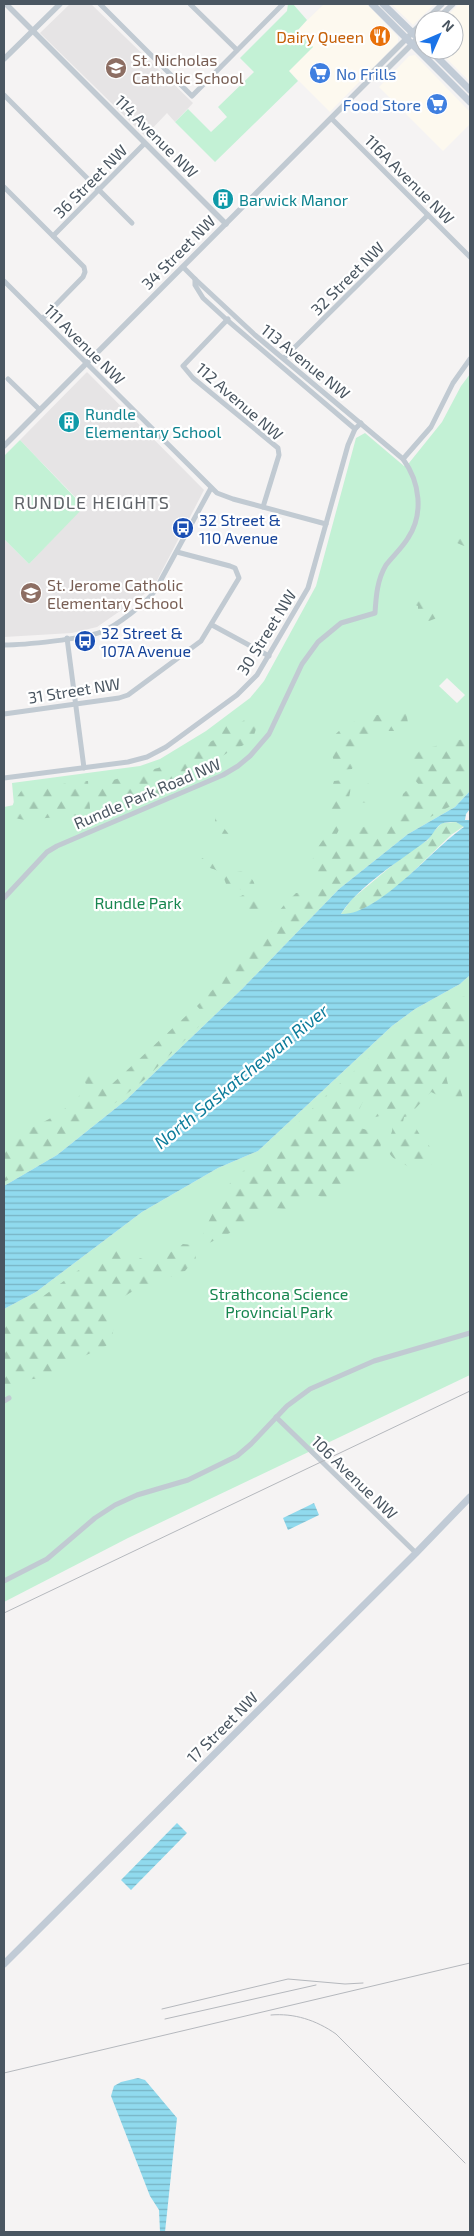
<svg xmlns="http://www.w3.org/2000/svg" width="474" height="2236" viewBox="0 0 474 2236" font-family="'Exo 2',sans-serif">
<defs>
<pattern id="forest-firs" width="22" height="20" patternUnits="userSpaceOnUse" patternTransform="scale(1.25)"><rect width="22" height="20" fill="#c3f1d5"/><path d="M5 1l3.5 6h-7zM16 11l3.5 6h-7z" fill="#a0c6b0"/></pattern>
<pattern id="water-rules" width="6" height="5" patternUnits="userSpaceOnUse" patternTransform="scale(1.25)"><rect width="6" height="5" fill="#90daee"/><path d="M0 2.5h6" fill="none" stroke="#78b4c4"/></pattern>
</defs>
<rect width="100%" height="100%" fill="#f5f3f3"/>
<g fill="#fdf9ef">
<polygon points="324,4 367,4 398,37 398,42 330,112 289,71 313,47 297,30"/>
<polygon points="391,4 435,4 413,25"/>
<polygon points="459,4 470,4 470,82 438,50 454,50 454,20 443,20"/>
<polygon points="415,55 470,112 470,124 443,151 379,87 409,56"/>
</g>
<g fill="#e6e4e5">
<polygon points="70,4 91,4 193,103 175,122 167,113 145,136 40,33"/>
<polygon points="87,372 204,490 153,588 97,627 72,633 4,637 4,539 29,564 84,506 20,440"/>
</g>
<g fill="#c3f1d5" fill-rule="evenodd">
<polygon points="288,4 293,4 307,20 298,30 313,47 289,71 298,81 215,162 175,122 188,109 211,132 227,117 218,107 254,72 240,58 287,11"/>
<path d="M470 374V791L455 807 408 834 339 889 242 989 126 1100 57 1155 4 1186V807L14 805 12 783 140 766 160 759 206 731 250 698 264 681 316 586 356 438 365 433 404 466 409 463 442 422 461 386ZM447 678 465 695 457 703 439 686Z"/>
<polygon points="20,440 84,507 29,564 4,539 4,456"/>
<polygon points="470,975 470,1375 128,1538 4,1602 4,1309 36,1292 142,1212 218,1168 258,1151 392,1026 415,1009 460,984"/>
</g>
<g fill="url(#forest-firs)">
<polygon points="461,527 470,529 470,542 464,546 457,543 459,538 466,536 458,532 457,529"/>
<polygon points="416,595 421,596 426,606 432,606 438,611 437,618 429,621 425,619 423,613 418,612 418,606 412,604"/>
<path d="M406 711 408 723 403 731H387L375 737 368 747 359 753 352 769 338 770 327 744C349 715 372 716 406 711Z"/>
<polygon points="230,717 234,727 246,719 257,726 252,741 227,753 217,760 207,773 198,777 178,782 169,786 159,795 122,806 96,804 94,785 158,768 199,748 221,736 223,724"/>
<polygon points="470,732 470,789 453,805 441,811 414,779 411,761 420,750 463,739"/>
<path d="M352 779C347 817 340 835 316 865L312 864C314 845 329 837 336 820L327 809 329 796 334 781Z"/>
<polygon points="372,780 377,782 370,804 361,802 359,797 364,787"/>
<path d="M83 781H88L90 809 79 815 25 820 14 818C9 806 15 800 22 790Z"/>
<path d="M406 791 420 794 435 814 434 815 413 827 384 849 330 893 268 959 144 1080 46 1158 4 1182V1138C33 1129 70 1112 87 1086L82 1077 86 1071 93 1072 112 1084 187 1015H197L201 1011 197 1006 257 944 266 938C269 919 283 906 296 893L318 892 327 885 325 880 320 882 313 880C316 864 347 834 363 827 367 825 373 828 378 826 387 823 388 815 399 810L403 794Z"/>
<polygon points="233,812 238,814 235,818 230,817 223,822 224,828 230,836 236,836 234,828 237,824 242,825 245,829 241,836 231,844 218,839 213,834 216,815"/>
<polygon points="456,822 464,826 451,835 394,890 356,914 341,914 352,899 407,853 428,840 431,834 442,823"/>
<path d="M213 857 234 867 232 873 241 871C248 875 255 879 255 888L251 891 227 887C221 866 216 872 200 864L202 858Z"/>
<polygon points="243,895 253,899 261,911 253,921 236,905 237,898"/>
<path d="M470 988V1058L465 1057 461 1049H456C445 1060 444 1073 449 1087L454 1083 459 1085 465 1105H470V1134L468 1136 461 1129 466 1121C463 1105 445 1099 431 1092L413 1111 412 1115 404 1117 403 1122 414 1124C419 1137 430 1144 436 1156 431 1169 423 1173 411 1178L412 1171C401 1157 389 1164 386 1142 394 1132 395 1124 387 1114L368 1119 366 1114 373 1107 375 1099 371 1097 364 1099 355 1119 360 1128 382 1134 379 1160 368 1164 357 1180 337 1199H326L314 1194 307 1202 288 1209 272 1208 257 1220 207 1244 203 1233 222 1194 234 1178 266 1154 321 1100 400 1031 414 1026 446 1002 468 995Z"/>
<path d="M118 1241 123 1252 154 1263 183 1244 193 1245 196 1258 185 1271 158 1282 141 1286 125 1296 109 1294 102 1308 108 1319H116L110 1344C97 1350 83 1356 71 1363 52 1373 40 1384 16 1377L11 1386H4V1320L30 1306Z"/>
</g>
<g fill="url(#water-rules)" fill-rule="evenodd">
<path d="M470 791V809L466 814 465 820H470V975L460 984 415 1009 392 1026 258 1151 218 1168 142 1212 36 1292 4 1309V1186L57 1155 126 1100 242 989 339 889 408 834 455 807ZM456 822 464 827C433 848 378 916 341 914 357 887 401 860 426 841 432 837 434 829 441 824 445 822 452 822 456 822Z"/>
<polygon points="314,1503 319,1515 288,1530 283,1518"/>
<polygon points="177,1823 187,1833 131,1890 121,1880"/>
<polygon points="138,2078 145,2080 177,2118 165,2232 160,2232 159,2210 150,2196 111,2096 114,2086 121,2082"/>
</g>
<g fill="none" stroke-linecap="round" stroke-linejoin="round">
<g stroke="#c1cad2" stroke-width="5">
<polyline points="100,4 192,96 283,4"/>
<polyline points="190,4 237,50"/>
<polyline points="4,95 132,223"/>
<polyline points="332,119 470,257"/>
<polyline points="4,187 84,267 85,272 83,277 42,319"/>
<polyline points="53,236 144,144"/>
<polyline points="183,267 195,279"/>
<polyline points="4,281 217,493 233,499 326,524"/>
<polyline points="228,319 183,366 193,378 278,448 279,455 263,507"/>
<polyline points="284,358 428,215"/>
<polyline points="8,379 40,410"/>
<polyline points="403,459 431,427 453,383 470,359"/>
<polyline points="212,625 269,656"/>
<polyline points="67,638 84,768"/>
<path d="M4 645C24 645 83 639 101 632 115 627 148 602 156 589L211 488"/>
<polyline points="4,714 119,698 128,695 201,641 239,578 235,568 230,566 177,552"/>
<polyline points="4,778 128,762 147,757 166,747 237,695 257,675 308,588 348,445 355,429 361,423"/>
<path d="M4 898 47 852 57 846 223 775 238 766 250 756 269 734 302 664 318 642 341 623 375 613C376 597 377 580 386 565 393 556 402 548 408 538 424 514 420 482 403 459L255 335 195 279V285L203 298 227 320 355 429"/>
<polyline points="4,1401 9,1398"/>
<polyline points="276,1417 416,1553"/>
<polyline points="4,1581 47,1559 95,1518 115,1505 137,1495 188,1480 237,1456 251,1444 287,1406 310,1389 374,1361 470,1333"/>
</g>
<g stroke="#c1cad2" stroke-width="5.5">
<polyline points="6,4 226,224"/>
<polyline points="426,20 442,4"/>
<polyline points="436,20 453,4"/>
<polyline points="4,59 60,4"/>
<polyline points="371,78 379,77 424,32"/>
<polyline points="4,446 371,78 373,72 424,21"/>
</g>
<g stroke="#c1cbd6" stroke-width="7">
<polyline points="372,4 470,102"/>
<polyline points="383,4 424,44"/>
<polyline points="430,50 470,90"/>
<polyline points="4,1964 416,1553 470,1497"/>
</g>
<g stroke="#b5b8bd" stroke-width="1">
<polyline points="4,1613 470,1391"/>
<polyline points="162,2009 288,1979 345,1984 363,1983"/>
<path d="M271 2015C294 2013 316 2020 336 2034L465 2163"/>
<polyline points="165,2019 316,1985"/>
<polyline points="4,2073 470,1963"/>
</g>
</g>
<defs>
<g id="restaurant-disc" transform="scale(1.125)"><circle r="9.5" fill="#e8710a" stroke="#fff"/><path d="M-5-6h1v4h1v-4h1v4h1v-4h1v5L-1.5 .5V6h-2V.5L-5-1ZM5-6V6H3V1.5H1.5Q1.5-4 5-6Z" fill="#fff"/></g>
<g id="school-disc" transform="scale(1.125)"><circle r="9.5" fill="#8d6e63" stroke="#fff"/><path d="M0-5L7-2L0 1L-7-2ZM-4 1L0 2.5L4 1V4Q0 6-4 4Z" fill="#fff"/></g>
<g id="supermarket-disc" transform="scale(1.125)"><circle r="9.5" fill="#3f7fe0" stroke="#fff"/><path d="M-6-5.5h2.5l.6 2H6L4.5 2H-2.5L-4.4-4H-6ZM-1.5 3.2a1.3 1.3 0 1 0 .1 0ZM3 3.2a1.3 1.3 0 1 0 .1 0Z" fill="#fff"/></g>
<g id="building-disc" transform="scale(1.125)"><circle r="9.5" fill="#0f9aa8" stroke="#fff"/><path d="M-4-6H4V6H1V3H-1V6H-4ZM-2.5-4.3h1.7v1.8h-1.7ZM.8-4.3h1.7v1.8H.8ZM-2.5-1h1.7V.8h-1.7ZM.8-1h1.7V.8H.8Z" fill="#fff"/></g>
<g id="bus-disc" transform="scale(1.125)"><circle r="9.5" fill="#1a4fb4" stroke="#fff"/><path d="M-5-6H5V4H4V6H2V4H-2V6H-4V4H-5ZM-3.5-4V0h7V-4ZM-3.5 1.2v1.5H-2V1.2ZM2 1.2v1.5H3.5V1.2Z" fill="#fff"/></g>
</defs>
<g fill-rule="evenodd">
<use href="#restaurant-disc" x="380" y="36"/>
<use href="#school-disc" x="116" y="68"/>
<use href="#supermarket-disc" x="320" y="73"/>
<use href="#supermarket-disc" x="437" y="104"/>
<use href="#building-disc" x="223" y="199"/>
<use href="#building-disc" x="69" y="422"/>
<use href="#bus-disc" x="183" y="528"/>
<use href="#school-disc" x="31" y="593"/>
<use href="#bus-disc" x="85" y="641"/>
</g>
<g text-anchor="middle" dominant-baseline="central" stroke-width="4.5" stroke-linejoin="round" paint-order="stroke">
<g font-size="16" fill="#c56008" stroke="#fff" text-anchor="end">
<text x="364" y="36">Dairy Queen</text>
</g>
<g font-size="16" fill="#785e54" stroke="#fff" text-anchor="start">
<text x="132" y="59">St. Nicholas<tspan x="132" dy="18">Catholic School</tspan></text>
<text x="47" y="584">St. Jerome Catholic<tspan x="47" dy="18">Elementary School</tspan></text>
</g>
<g font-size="16" fill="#366cbe" stroke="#fff" text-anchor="start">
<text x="336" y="73">No Frills</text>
<text x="421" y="104" text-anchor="end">Food Store</text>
</g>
<g font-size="16" fill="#4a5661" stroke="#fff">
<text transform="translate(157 136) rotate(45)">114 Avenue NW</text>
<text transform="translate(410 179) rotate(45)">116A Avenue NW</text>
<text transform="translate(90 181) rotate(-45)">36 Street NW</text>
<text transform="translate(178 252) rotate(-45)">34 Street NW</text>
<text transform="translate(347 278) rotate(-45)">32 Street NW</text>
<text transform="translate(85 344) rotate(45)">111 Avenue NW</text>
<text transform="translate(306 361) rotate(39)">113 Avenue NW</text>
<text transform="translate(240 401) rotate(41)">112 Avenue NW</text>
<text transform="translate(266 632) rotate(-58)">30 Street NW</text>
<text transform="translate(74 690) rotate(-9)">31 Street NW</text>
<text transform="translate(147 793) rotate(-23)">Rundle Park Road NW</text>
<text transform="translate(355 1477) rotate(44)">106 Avenue NW</text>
<text transform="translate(222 1727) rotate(-45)">17 Street NW</text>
</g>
<g font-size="16" fill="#0d838f" stroke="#fff" text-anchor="start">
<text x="239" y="199">Barwick Manor</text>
<text x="85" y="413">Rundle<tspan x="85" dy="18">Elementary School</tspan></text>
</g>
<g font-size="16" fill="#164399" stroke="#fff" text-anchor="start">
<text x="199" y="519">32 Street &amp;<tspan x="199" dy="18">110 Avenue</tspan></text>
<text x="101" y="632">32 Street &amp;<tspan x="101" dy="18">107A Avenue</tspan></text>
</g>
<g font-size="16" fill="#17864f" stroke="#fff">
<text x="138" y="902">Rundle Park</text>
<text x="279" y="1293">Strathcona Science<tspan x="279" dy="18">Provincial Park</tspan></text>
</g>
<g font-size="18" letter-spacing="1" fill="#5f6368" stroke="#fff">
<text x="92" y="502">RUNDLE HEIGHTS</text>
</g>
<g font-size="18" font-style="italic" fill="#0c7c9b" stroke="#fff">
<text transform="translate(241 1076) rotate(-39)">North Saskatchewan River</text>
</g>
</g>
<rect width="474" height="2236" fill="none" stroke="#4a5661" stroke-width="10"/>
<g transform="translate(439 35) rotate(45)"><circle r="24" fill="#ffffff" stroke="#b7bbc0"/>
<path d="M0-4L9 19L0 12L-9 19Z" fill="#1a73e8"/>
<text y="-8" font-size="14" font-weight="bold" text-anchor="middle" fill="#4a5661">N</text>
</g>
</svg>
